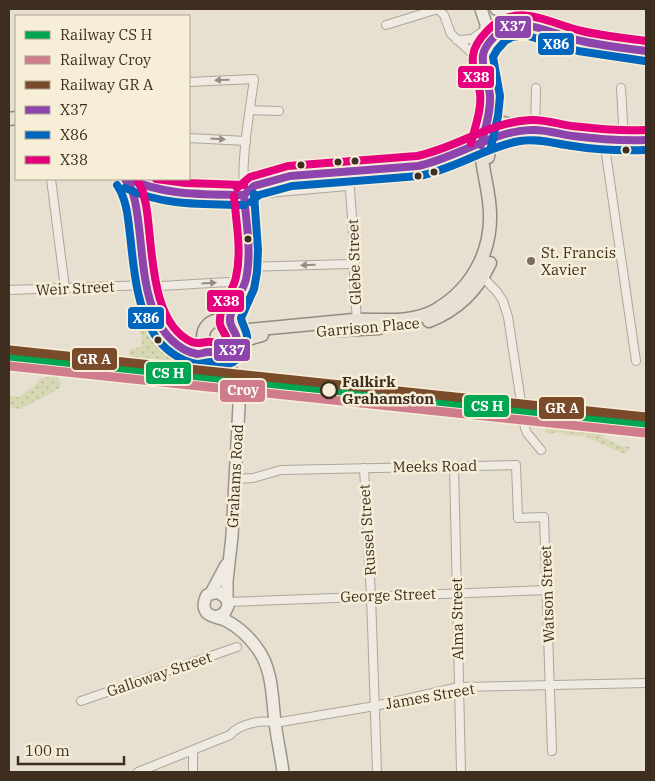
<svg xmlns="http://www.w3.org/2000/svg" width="655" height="781" viewBox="0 0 655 781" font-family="'IBM Plex Serif',serif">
<defs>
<pattern id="grass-dots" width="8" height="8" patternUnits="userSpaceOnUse" patternTransform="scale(1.25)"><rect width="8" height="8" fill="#d6d7b3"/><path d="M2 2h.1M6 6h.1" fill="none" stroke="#b9b99a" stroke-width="1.8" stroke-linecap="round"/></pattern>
</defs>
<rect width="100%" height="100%" fill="#e7e0d1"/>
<g fill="url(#grass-dots)">
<path d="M143 308C150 317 151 331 158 340 170 356 193 361 211 365L213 370 130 358 129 351 131 349 141 347 142 342 140 328 145 324Z"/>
<polygon points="55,376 61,381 60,388 21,409 11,408 9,404 10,396 18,397 36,385 40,378"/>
<polygon points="529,419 646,432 646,435 607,431 603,437 623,447 628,446 630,448 625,454 584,436 564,435 563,432 546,434 545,428 531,427"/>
</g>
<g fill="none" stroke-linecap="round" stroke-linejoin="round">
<g stroke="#ada599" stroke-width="10">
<g id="street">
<polyline points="386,25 438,9 444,15 451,34 484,64"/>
<polyline points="457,40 472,39 486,29"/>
<path d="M189 82 254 79C249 117 241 157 244 195"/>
<polyline points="621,88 624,141"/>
<polyline points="250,110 279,111"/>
<polyline points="535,131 536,88"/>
<polyline points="189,138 246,141"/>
<polyline points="604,140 636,361"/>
<polyline points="51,179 65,288"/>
<path d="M244 195C267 167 388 170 427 165L450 158 482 144"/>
<polyline points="244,195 347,186 350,189 355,259 354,279 357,321"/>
<polyline points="248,267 348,264 355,259"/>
<polyline points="481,275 497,292 503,301 508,317 525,428 527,433 541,450"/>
<polyline points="9,290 148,285"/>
<polyline points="150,299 154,290 161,286 227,282 232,284 236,299"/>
<polyline points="454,466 461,772"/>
<polyline points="364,468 371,596 377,772"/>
<polyline points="235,479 253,478 281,470 516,465 518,518 544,517 552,751"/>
<polyline points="228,602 547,590"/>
<polyline points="81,701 237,647"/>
<polyline points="193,751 193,772"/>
<path d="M138 772 230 735C239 724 262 719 275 723L375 706 459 687 646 683"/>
</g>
</g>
<g stroke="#9c958a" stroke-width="14">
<g id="secondary">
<polyline points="481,9 486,24 485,50"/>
<polyline points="496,9 532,24"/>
<polyline points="215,354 230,367"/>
<polyline points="211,593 226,565"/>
<polyline points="227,599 227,581 232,536 239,406 237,388 230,367 231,351"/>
<path d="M215 617 224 614 228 606 227 599 218 592 207 595C204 601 202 607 207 613 212 617 219 618 225 620 237 626 249 637 257 648 273 669 272 698 275 722 277 739 281 756 283 772"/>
</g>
</g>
<g stroke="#928b80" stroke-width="15">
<g id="primary">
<polyline points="488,114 499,122 535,131 604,140 624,141 646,140"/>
<polyline points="9,119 16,118"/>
<polyline points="488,157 489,142 502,136 532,130"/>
<path d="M125 179C136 193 137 208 139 225 145 264 144 326 181 347 191 352 200 355 210 352"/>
<path d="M129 179C163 198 206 193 244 195 245 218 251 260 246 280 242 297 231 304 230 323"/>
<circle cx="220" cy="337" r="17"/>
<path d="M429 321C457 310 477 291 490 263"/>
<path d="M236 330H249C284 327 319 323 354 320 381 319 411 324 436 310 475 287 495 246 489 201 487 183 481 164 481 145 481 132 488 118 489 105 492 76 472 58 497 34 504 28 512 24 521 24 539 23 555 35 572 39 596 45 621 47 646 51"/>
<polyline points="324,331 379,328"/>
<polyline points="237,342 262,335"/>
</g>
</g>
<use href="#street" stroke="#efebe3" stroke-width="8"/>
<use href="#secondary" stroke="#efebe3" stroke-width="11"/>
<use href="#primary" stroke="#e6e1d4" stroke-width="12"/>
<g stroke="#f7eed8" stroke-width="11">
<g id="bus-1">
<path d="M481 145C485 129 491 112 490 96 489 82 481 69 483 55 484 48 490 41 495 36 521 12 554 36 582 41 603 46 625 48 646 51"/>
<path d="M125 179 132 190 135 201C143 239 140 281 156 317 163 334 179 351 197 354 202 354 204 352 209 352 218 351 225 359 233 349 243 337 231 331 230 321 229 307 243 293 246 279 252 252 246 222 244 195"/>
<path d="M129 179C166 196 204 194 244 195"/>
<path d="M244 195 254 186 290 176 418 166C456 158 493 131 531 130 545 129 559 134 573 136 597 139 621 141 646 140"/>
</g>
</g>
<g stroke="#f7eed8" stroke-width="11">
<g id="bus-2">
<polyline points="491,147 498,116 500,96 493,57 497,50 505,41 512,37 525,35 578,51 645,61"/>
<path d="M117 185C127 200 128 218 130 235 134 269 136 305 154 334 163 349 180 361 197 364 202 364 207 362 212 362 216 363 219 365 223 365 238 364 248 350 247 336 246 329 242 324 241 318L254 289 257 272 258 250 254 194"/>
<path d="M125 188C163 206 203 204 244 205"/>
<path d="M251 202 259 195 292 186 419 176C455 169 486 147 520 141 538 138 556 144 573 146 598 150 622 151 646 150"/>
</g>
</g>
<g stroke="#f7eed8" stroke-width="11">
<g id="bus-3">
<path d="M471 143C475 127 482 109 480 93 478 81 471 69 473 56 474 45 481 37 488 30 518 0 549 24 582 31 603 36 625 38 646 41"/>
<path d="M137 179 143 192 146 205C153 244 149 323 192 342 200 345 204 341 211 342 215 342 219 344 222 345L227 341C227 334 221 331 220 324 218 306 233 293 236 277 242 251 236 222 234 196"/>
<polyline points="156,179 186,183 244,185"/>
<path d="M237 188 250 177 288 166 417 156C456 148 490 122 530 120 544 119 558 124 572 126 597 129 621 131 645 130"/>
</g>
</g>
<use href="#bus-1" stroke="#8e44ad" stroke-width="8"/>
<use href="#bus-2" stroke="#0065bd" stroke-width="8"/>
<use href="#bus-3" stroke="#e5007d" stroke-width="8"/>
<g stroke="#f7eed8" stroke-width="12">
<polyline id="rail-1" points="9,356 646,423"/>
</g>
<g stroke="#f7eed8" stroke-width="12">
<polyline id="rail-2" points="9,366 645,433"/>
</g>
<g stroke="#f7eed8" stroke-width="12">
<polyline id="rail-3" points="10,350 646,417"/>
</g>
<use href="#rail-1" stroke="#00a651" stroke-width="9"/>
<use href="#rail-2" stroke="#cf7d8d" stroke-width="9"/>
<use href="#rail-3" stroke="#7a4b2a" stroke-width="9"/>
</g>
<defs><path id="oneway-solid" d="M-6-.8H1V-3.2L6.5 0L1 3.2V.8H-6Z" transform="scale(1.25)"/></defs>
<g fill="#968c82">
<use href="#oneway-solid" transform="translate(222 80) rotate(178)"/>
<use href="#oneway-solid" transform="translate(218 139) rotate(3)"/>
<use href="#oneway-solid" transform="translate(308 265) rotate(178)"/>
<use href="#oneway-solid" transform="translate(209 283) rotate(-3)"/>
</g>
<g fill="#3d2e20" stroke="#f7eed8" stroke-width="2">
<circle cx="626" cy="150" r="4.5"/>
<circle cx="355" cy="161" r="4.5"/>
<circle cx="338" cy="162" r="4.5"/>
<circle cx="301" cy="165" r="4.5"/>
<circle cx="434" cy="172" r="4.5"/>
<circle cx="418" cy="176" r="4.5"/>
<circle cx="248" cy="239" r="4.5"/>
<circle cx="158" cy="340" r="4.5"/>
</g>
<circle fill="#786c5e" stroke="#f7eed8" stroke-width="2" cx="531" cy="261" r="5"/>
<circle fill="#f7eed8" stroke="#3d2e20" stroke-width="2.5" cx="329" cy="390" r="8"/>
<g text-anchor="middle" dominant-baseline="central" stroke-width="5" stroke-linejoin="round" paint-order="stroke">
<g font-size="15" fill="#3d2e20" stroke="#f7eed8" text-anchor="start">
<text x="541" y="252">St. Francis<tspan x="541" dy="17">Xavier</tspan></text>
</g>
<g font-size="15" fill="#3d2e20" stroke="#f7eed8">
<text transform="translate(354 262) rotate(-92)">Glebe Street</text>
<text transform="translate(75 288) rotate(-3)">Weir Street</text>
<text transform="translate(368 327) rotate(-5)">Garrison Place</text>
<text transform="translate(435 466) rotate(-1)">Meeks Road</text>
<text transform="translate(235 476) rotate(-87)">Grahams Road</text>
<text transform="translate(367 530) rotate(-94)">Russel Street</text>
<text transform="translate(547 594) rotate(-92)">Watson Street</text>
<text transform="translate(388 595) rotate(-2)">George Street</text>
<text transform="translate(457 619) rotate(-91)">Alma Street</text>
<text transform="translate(159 674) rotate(-19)">Galloway Street</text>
<text transform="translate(430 696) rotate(-10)">James Street</text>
</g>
<g font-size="15" font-weight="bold" fill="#3d2e20" stroke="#f7eed8" text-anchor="start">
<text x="342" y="381">Falkirk<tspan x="342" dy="17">Grahamston</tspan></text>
</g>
</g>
<g stroke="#f7eed8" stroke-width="2">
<rect x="494" y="15" width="38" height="24" rx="5" fill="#8e44ad"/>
<rect x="537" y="32" width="38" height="24" rx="5" fill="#0065bd"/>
<rect x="457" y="65" width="38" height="24" rx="5" fill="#e5007d"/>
<rect x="206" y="289" width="39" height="24" rx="5" fill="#e5007d"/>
<rect x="127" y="306" width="38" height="24" rx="5" fill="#0065bd"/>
<rect x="213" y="338" width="38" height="24" rx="5" fill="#8e44ad"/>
<rect x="71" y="347" width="47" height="24" rx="5" fill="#7a4b2a"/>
<rect x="145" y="361" width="47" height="24" rx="5" fill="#00a651"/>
<rect x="219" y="379" width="47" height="24" rx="5" fill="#cf7d8d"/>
<rect x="463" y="394" width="47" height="24" rx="5" fill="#00a651"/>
<rect x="538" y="396" width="47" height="24" rx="5" fill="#7a4b2a"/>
</g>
<g font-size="14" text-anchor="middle" font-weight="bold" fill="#fff">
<text x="513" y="31">X37</text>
<text x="556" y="49">X86</text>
<text x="476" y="82">X38</text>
<text x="226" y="306">X38</text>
<text x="146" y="323">X86</text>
<text x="232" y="355">X37</text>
<text x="94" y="364">GR A</text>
<text x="168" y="378">CS H</text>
<text x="243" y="395">Croy</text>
<text x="487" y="411">CS H</text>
<text x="562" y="413">GR A</text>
</g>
<rect width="655" height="781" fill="none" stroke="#3d2e20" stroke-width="20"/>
<rect x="15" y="15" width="175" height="165" fill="#f7eed8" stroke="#ada18e"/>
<rect x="25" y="31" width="25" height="8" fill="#00a651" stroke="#ada18e"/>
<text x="60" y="40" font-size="15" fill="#3d2e20">Railway CS H</text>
<rect x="25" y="56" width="25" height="8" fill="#cf7d8d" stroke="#ada18e"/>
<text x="60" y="65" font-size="15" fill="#3d2e20">Railway Croy</text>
<rect x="25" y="81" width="25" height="8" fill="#7a4b2a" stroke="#ada18e"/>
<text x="60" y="90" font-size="15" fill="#3d2e20">Railway GR A</text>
<rect x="25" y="106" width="25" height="8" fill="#8e44ad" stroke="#ada18e"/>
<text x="60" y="115" font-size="15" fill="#3d2e20">X37</text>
<rect x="25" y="131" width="25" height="8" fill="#0065bd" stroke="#ada18e"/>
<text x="60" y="140" font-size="15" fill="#3d2e20">X86</text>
<rect x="25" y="156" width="25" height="8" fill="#e5007d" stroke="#ada18e"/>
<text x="60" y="165" font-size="15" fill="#3d2e20">X38</text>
<path d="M18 756v8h106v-8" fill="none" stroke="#3d2e20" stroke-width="2.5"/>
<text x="25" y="756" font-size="15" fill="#3d2e20" stroke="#f7eed8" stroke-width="4" paint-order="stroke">100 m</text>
</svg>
